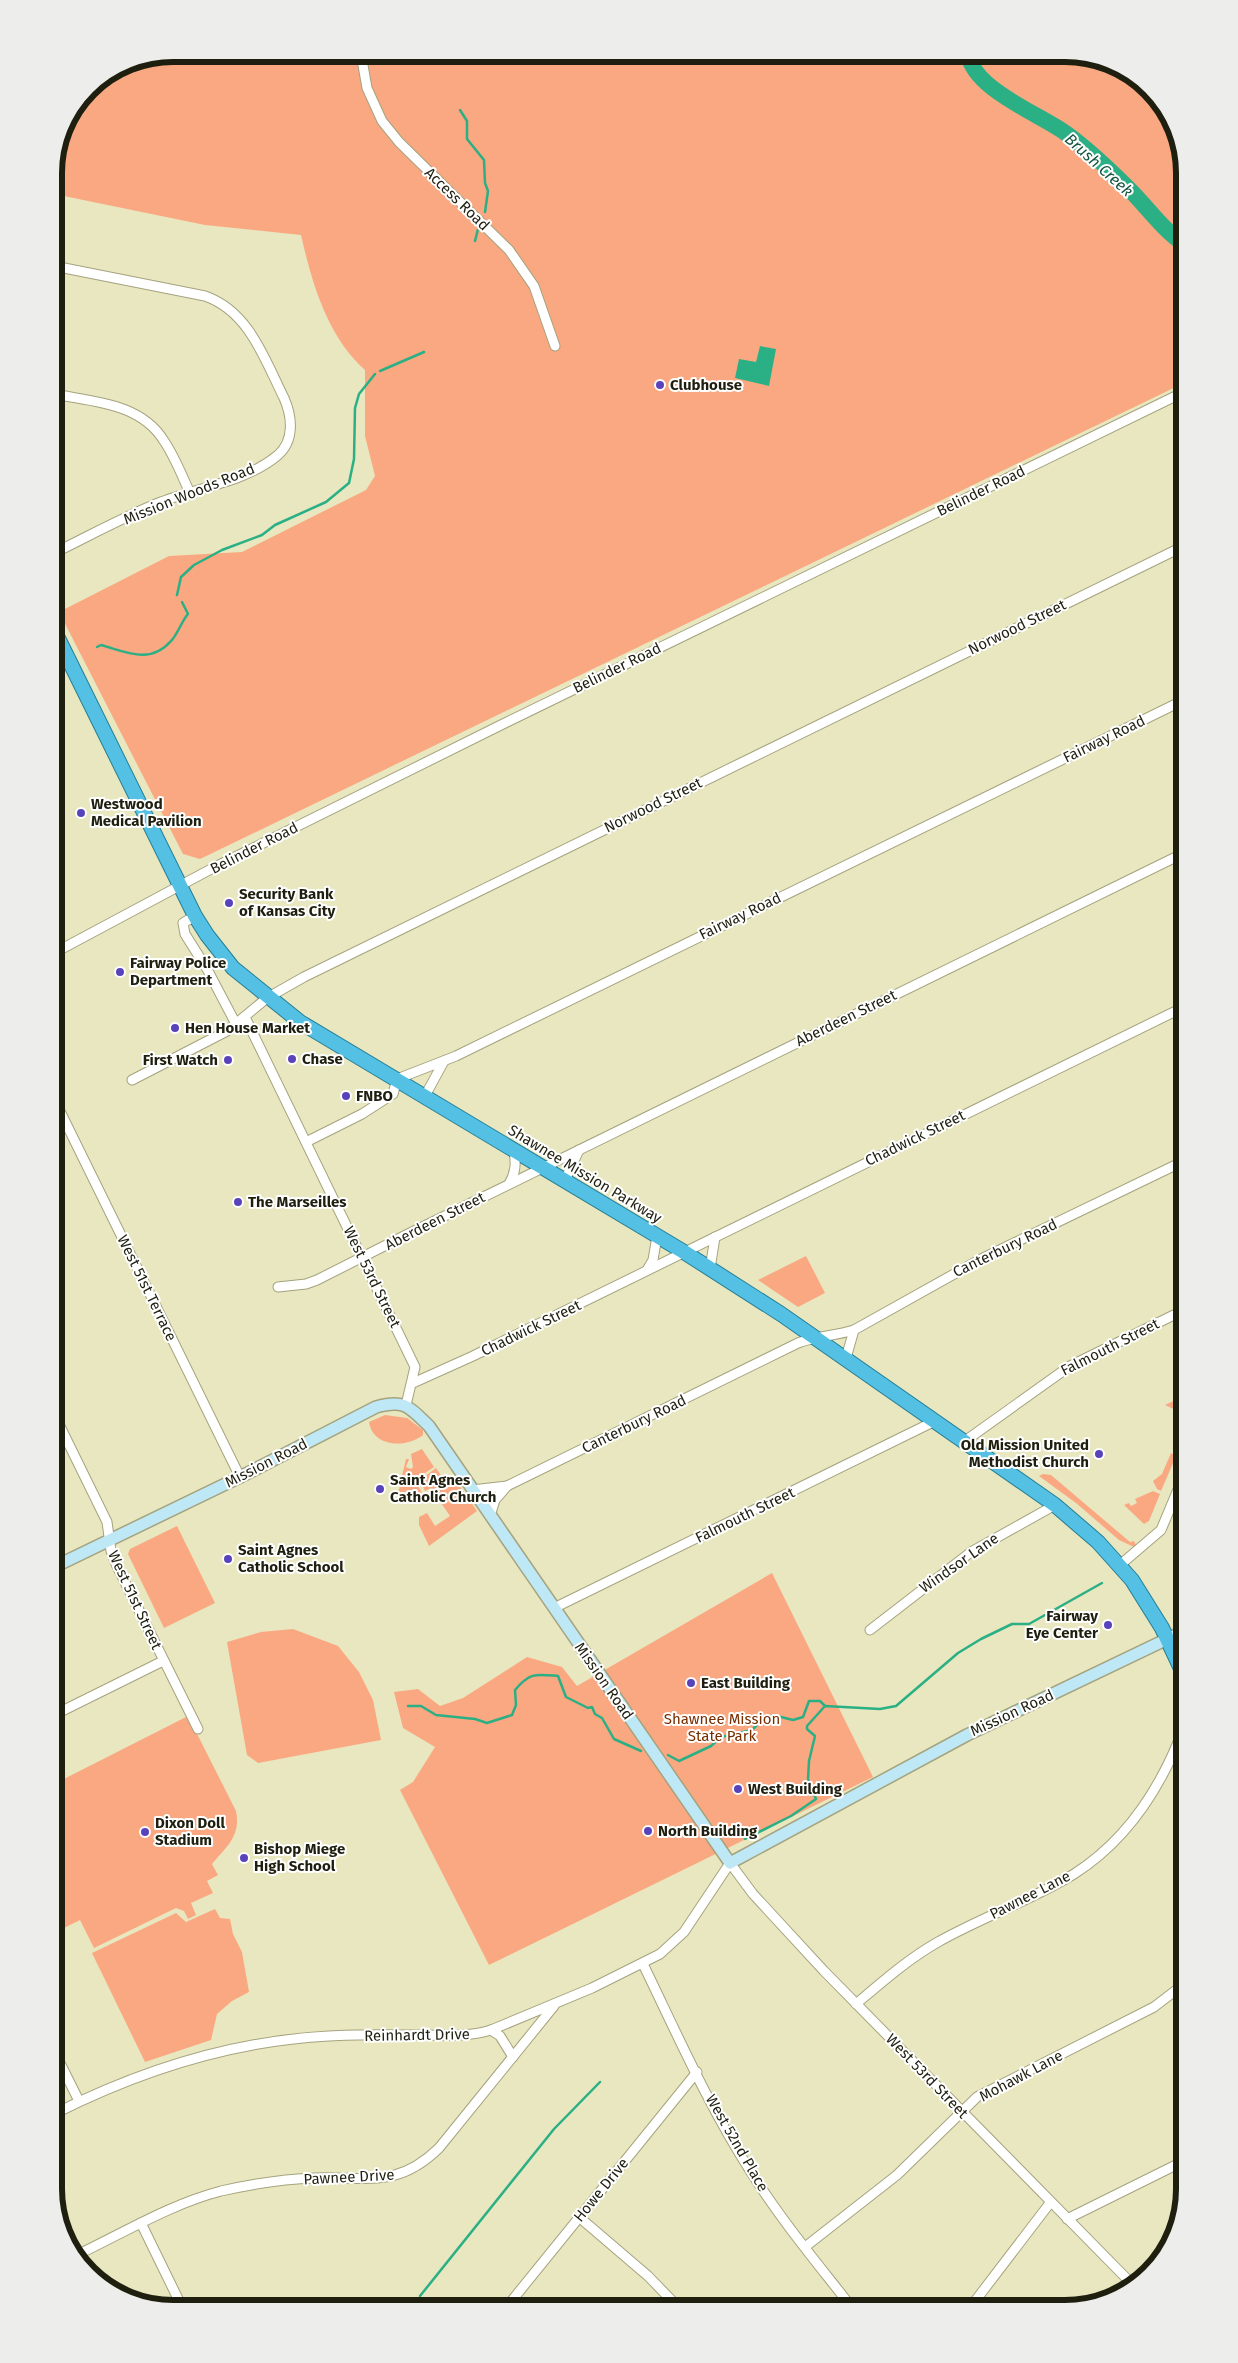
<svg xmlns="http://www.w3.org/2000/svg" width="1238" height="2363" viewBox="0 0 1238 2363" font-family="'Fira Sans',sans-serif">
<rect width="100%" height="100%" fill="#e8e7c0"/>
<g fill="#faa881">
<path d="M174 54H1072L1131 74 1175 128 1184 174V383L200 859 183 854 59 612 169 556 242 552 366 490 375 476 365 436V370C327 336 312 283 301 235L205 225 54 194V166L63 128 89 89 128 63Z"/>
<polygon points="806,1256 825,1293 798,1307 758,1280"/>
<polygon points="1184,1396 1184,1437 1183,1439 1173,1435 1182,1413 1165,1405"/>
<path d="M385 1415 407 1418 423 1430V1435C407 1448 373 1448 369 1422Z"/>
<polygon points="422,1449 434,1467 416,1479 402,1476 406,1459 409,1459 406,1467 411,1469 413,1467 411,1454"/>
<polygon points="1171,1453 1176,1456 1161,1491 1157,1489 1153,1481 1162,1474"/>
<polygon points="436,1468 449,1487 457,1482 477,1511 429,1546 419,1525 419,1517 427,1513 435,1526 450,1516 431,1488 425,1491 420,1480"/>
<polygon points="1043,1474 1051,1475 1130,1542 1134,1541 1136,1545 1134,1547 1119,1540 1076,1503 1039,1476"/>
<polygon points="402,1478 416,1482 422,1493 413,1500 398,1493"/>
<polygon points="1153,1491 1160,1494 1149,1521 1144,1524 1124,1505 1129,1503 1131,1506 1137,1503 1135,1499"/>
<polygon points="177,1526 215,1603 164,1628 128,1554 130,1549"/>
<polygon points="772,1573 873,1777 489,1965 400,1790 413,1782 435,1747 403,1728 394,1692 418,1689 440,1706 463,1698 527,1657 562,1667 577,1686"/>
<polygon points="293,1629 338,1646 359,1672 373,1700 381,1740 258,1763 247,1755 227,1642 261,1632"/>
<path d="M188 1716 236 1811C241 1836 227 1846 212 1864L218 1875 207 1881 213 1893 191 1903 196 1915 188 1919 184 1911 176 1908 94 1948 80 1920 54 1933V1784Z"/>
<polygon points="215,1909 220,1918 230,1919 233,1934 242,1952 249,1992 232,2001 217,2014 211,2040 145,2062 92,1953 176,1913 186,1922"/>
</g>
<polygon fill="#2baf84" points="760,346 776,349 769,386 735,378 739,359 756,362"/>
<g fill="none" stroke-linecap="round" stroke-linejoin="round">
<g stroke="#2baf84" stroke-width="2.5">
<polyline points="460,110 467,121 467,139 484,160 485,183 488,191 485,212"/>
<polyline points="475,241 478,229"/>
<polyline points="380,371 424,352"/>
<polyline points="177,595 181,577 194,565 222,550 262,535 275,525 326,502 349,483 354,459 355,408 359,394 375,374"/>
<path d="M97 647 101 645C126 652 150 665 171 641 178 634 181 622 188 614L182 602"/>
<path d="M408 1706H421L436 1715 475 1719 487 1723 512 1715 516 1705 515 1690C530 1672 536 1674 558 1676L566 1697 588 1708 592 1707 595 1714 602 1718 614 1739 641 1751"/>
<polyline points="668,1755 679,1761 711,1746 721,1737 752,1730 761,1721 773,1715 793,1720 803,1717 809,1701 820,1701 825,1706"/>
<polyline points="745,1839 791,1816 816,1799 808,1779 809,1761 815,1736 807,1729 807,1726 825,1706 880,1709 896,1706 958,1653 981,1639 1012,1624 1029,1624 1102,1583"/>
<polyline points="420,2296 554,2129 600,2082"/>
</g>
<path stroke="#2baf84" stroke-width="16" d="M968 54C974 90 1040 114 1067 134 1089 150 1111 171 1130 190 1148 208 1163 230 1184 244"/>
<g stroke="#a5a37e" stroke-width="11">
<g id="minor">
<polyline points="361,54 367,88 382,121 399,142 509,250 534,286 555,346"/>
<path d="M54 394C94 402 141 403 164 441 175 457 182 476 190 493"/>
<path d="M54 553C89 536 125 516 161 502 199 487 246 482 278 455 295 440 292 416 284 398 265 360 249 311 205 296L54 266"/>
<polyline points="195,916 183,923 185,934 207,969 236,1024"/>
<polyline points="54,953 213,868 501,725 1184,392"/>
<polyline points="245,1017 415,1367 406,1405"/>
<polyline points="132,1080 227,1031 267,998 304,977 1184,546"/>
<polyline points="425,1096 444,1061"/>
<polyline points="54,1099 240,1477"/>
<polyline points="306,1142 362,1114 393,1094 397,1079 456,1056 1184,700"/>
<polyline points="565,1180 579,1150"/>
<path d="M509 1184C516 1172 516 1163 514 1150"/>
<polyline points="710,1269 715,1237"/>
<polyline points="647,1270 653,1260 657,1236"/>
<polyline points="278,1287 306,1284 317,1280 408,1234 1184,853"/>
<polyline points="846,1358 854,1330 981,1259 1184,1161"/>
<polyline points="413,1383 473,1356 1184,1007"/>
<polyline points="54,1414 107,1522 111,1551 116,1564 198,1729"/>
<polyline points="965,1441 1070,1366 1184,1310"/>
<path d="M472 1490 507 1486 798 1343C816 1336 835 1336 854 1330"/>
<polyline points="490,1516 495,1500 507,1486"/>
<polyline points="1120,1565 1161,1530 1184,1475"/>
<polyline points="554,1608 935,1421"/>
<polyline points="870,1630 971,1552 1055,1505"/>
<polyline points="54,1715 163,1661"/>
<path d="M643 1964C677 2034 709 2107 751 2172 781 2220 818 2264 853 2309"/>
<path d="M856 2004C882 1982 908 1959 938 1942 982 1917 1032 1900 1074 1874 1129 1839 1162 1786 1184 1727"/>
<polyline points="491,2030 500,2036 513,2057"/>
<polyline points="54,2051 79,2101"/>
<path d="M54 2114C141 2070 231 2041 329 2036 360 2034 392 2035 423 2035 446 2035 469 2037 491 2030L592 1988 660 1954 684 1932 730 1863 753 1894 824 1971 1131 2283"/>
<polyline points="579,2217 648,2276 680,2309"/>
<polyline points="1067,2219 1184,2161"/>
<polyline points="141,2223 183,2309"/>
<polyline points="805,2247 897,2175 977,2097 1154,2007 1184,1984"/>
<path d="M79 2254C125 2232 171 2204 221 2191 252 2184 283 2179 315 2178 367 2176 397 2189 439 2148L554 2006"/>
<polyline points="290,2309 300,2307 306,2309"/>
<polyline points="505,2309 697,2072"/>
<polyline points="969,2309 1050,2203"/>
</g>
</g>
<g stroke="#a5a37e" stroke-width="14">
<path id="secondary" d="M54 1567 240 1477 376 1407C405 1399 409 1407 429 1426L730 1863 967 1735 1184 1631"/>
</g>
<g stroke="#257e95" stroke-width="16">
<polyline id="trunk" points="54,630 195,916 207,935 233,968 300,1022 684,1252 781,1314 1055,1505 1098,1542 1132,1580 1162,1628 1184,1675"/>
</g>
<use href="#minor" stroke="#fff" stroke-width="9"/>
<use href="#secondary" stroke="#bee8f5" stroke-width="11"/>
<use href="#trunk" stroke="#53c0e4" stroke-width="14"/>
</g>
<g fill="#5943bb" stroke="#fff" stroke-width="2">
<circle cx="660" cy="385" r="5"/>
<circle cx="81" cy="813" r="5"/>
<circle cx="229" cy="903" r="5"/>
<circle cx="120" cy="972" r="5"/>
<circle cx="175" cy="1028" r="5"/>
<circle cx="292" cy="1059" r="5"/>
<circle cx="228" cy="1060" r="5"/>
<circle cx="346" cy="1096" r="5"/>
<circle cx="238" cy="1202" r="5"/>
<circle cx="1099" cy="1454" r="5"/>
<circle cx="380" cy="1489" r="5"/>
<circle cx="228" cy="1559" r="5"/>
<circle cx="1108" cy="1625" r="5"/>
<circle cx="691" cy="1683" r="5"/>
<circle cx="738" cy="1789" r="5"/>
<circle cx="648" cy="1831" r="5"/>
<circle cx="145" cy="1832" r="5"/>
<circle cx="244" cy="1858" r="5"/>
</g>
<g text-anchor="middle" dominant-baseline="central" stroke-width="4" stroke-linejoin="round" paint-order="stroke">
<g font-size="15" fill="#1f1f10" stroke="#fff">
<text transform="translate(457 199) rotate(44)">Access Road</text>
<text transform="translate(981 491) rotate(-26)">Belinder Road</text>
<text transform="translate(189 494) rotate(-22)">Mission Woods Road</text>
<text transform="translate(1017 627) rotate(-26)">Norwood Street</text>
<text transform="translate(617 668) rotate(-26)">Belinder Road</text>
<text transform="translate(1104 739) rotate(-26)">Fairway Road</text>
<text transform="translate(653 805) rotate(-26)">Norwood Street</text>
<text transform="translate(254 848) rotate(-27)">Belinder Road</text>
<text transform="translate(740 916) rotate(-26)">Fairway Road</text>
<text transform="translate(846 1018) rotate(-26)">Aberdeen Street</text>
<text transform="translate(915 1138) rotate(-26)">Chadwick Street</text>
<text transform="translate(585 1174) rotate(31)">Shawnee Mission Parkway</text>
<text transform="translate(435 1221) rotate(-27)">Aberdeen Street</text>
<text transform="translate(1005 1248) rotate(-26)">Canterbury Road</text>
<text transform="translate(372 1277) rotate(64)">West 53rd Street</text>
<text transform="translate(147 1288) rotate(64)">West 51st Terrace</text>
<text transform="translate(531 1328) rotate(-26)">Chadwick Street</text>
<text transform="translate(1110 1347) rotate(-27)">Falmouth Street</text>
<text transform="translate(634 1424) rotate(-26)">Canterbury Road</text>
<text transform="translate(266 1463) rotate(-27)">Mission Road</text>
<text transform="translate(745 1515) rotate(-26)">Falmouth Street</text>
<text transform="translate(959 1563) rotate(-35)">Windsor Lane</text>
<text transform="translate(135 1600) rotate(65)">West 51st Street</text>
<text transform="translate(604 1681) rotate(55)">Mission Road</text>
<text transform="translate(1012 1713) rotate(-25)">Mission Road</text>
<text transform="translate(1030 1895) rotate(-27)">Pawnee Lane</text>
<text transform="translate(417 2035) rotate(-1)">Reinhardt Drive</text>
<text transform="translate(927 2076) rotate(46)">West 53rd Street</text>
<text transform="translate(1021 2076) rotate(-28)">Mohawk Lane</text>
<text transform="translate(737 2143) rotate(60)">West 52nd Place</text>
<text transform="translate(349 2177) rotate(-3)">Pawnee Drive</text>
<text transform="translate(601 2190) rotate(-51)">Howe Drive</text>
</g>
<g font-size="15" font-weight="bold" fill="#1f1f10" stroke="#fff" text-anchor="start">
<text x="670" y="385">Clubhouse</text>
<text x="91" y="804">Westwood<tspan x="91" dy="17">Medical Pavilion</tspan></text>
<text x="239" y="894">Security Bank<tspan x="239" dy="17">of Kansas City</tspan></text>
<text x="130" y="963">Fairway Police<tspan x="130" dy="17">Department</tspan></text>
<text x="185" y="1028">Hen House Market</text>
<text x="302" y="1059">Chase</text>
<text x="218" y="1060" text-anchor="end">First Watch</text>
<text x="356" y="1096">FNBO</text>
<text x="248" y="1202">The Marseilles</text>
<text x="1089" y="1445" text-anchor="end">Old Mission United<tspan x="1089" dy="17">Methodist Church</tspan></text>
<text x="390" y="1480">Saint Agnes<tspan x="390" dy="17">Catholic Church</tspan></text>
<text x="238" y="1550">Saint Agnes<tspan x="238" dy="17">Catholic School</tspan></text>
<text x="1098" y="1616" text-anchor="end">Fairway<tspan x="1098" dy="17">Eye Center</tspan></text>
<text x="701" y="1683">East Building</text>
<text x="748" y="1789">West Building</text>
<text x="155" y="1823">Dixon Doll<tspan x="155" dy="17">Stadium</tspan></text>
<text x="658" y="1831">North Building</text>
<text x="254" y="1849">Bishop Miege<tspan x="254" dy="17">High School</tspan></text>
</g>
<g font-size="15" fill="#772e00" stroke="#fff">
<text x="722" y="1719">Shawnee Mission<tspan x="722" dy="17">State Park</tspan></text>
</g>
<g font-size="16" font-style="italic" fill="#135740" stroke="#fff">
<text transform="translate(1099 165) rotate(42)">Brush Creek</text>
</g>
</g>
<path d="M0 0H1238V2363H0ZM173 62H1065A111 111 0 0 1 1176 173V2189A111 111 0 0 1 1065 2300H173A111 111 0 0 1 62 2189V173A111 111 0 0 1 173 62Z" fill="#ededec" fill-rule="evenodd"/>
<path fill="none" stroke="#1f1f10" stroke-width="6" d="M173 62H1065A111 111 0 0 1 1176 173V2189A111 111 0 0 1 1065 2300H173A111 111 0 0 1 62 2189V173A111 111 0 0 1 173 62Z"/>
</svg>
